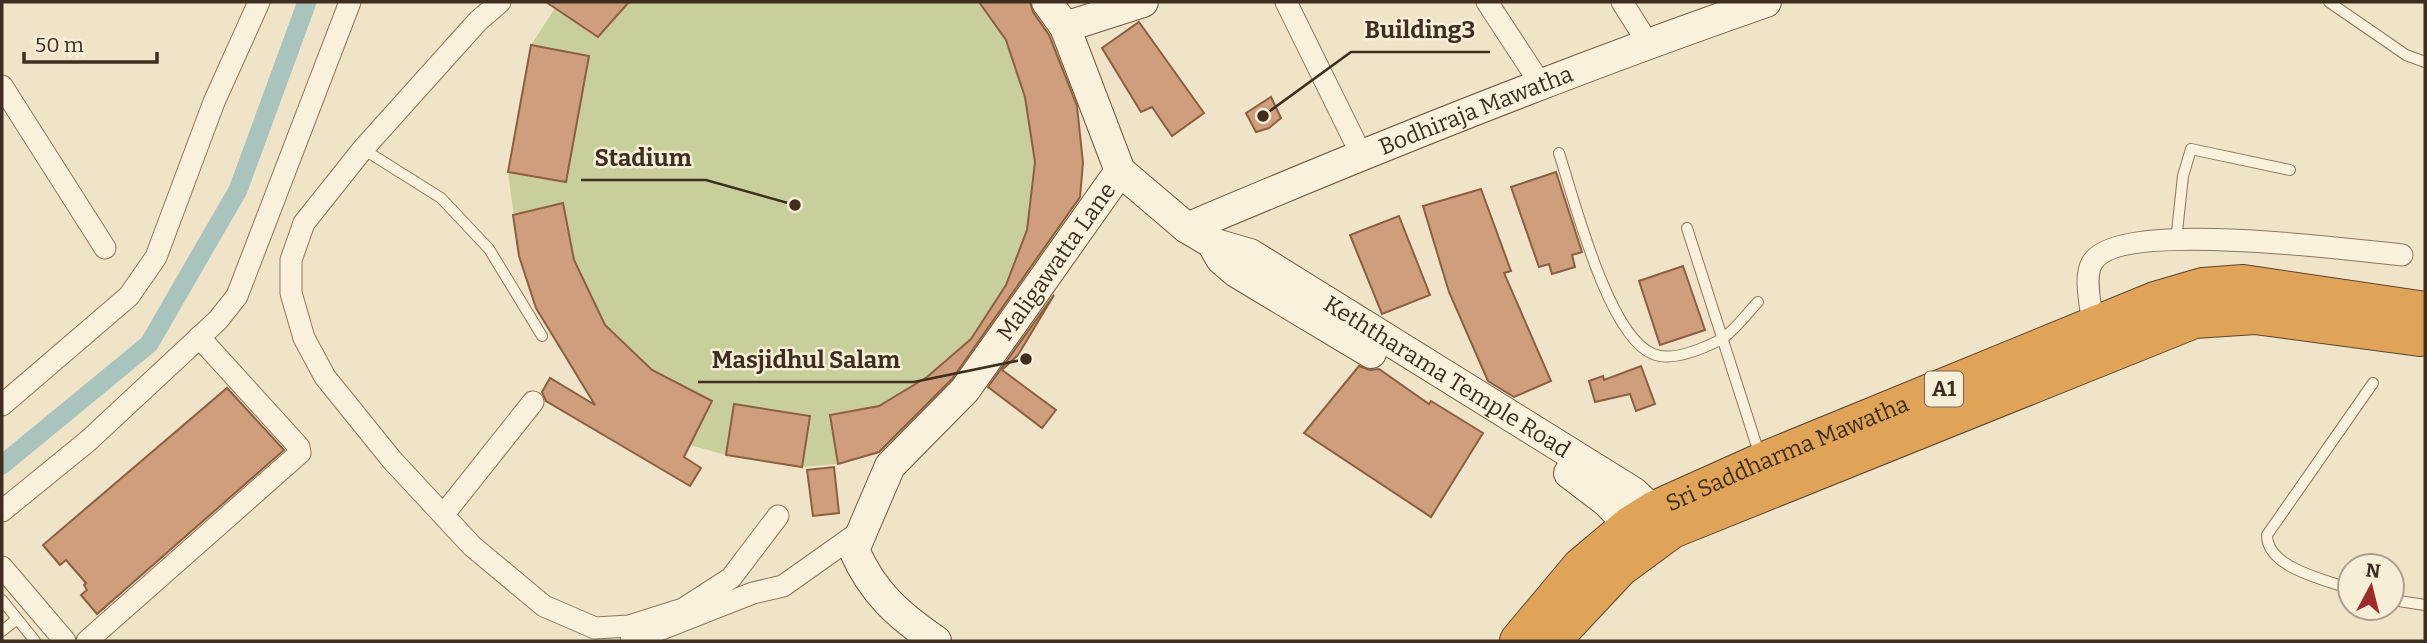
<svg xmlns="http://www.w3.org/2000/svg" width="2427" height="643" viewBox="0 0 2427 643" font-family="Bitter,serif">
<rect width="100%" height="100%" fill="#f0e4c8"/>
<polygon fill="#c9cf9b" points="559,2 1035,2 1045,15 1076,97 1083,163 1078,227 1051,302 1018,355 947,419 893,448 838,464 802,467 726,455 690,445 637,418 536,308 519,256 508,172 531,45"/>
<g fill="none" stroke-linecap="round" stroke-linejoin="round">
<polyline stroke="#a9c4bc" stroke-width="19" points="2,465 149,344 238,190 307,2"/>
</g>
<g fill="#cf9f7d" stroke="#8d5f41" stroke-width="2">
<polygon points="546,2 629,2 598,37"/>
<polygon points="979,2 1030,2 1033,12 1049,35 1077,106 1083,163 1080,197 952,379 879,452 838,464 830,415 879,406 927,377 971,339 1006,285 1027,230 1035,162 1025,97 1006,40"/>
<polygon points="1139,22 1204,113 1172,136 1152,107 1141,112 1102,48"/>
<polygon points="531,45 589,56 566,182 508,172"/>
<polygon points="1271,97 1281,118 1269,128 1256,132 1246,113"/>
<polygon points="1556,172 1582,252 1572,255 1575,267 1552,274 1549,264 1539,267 1511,187"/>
<polygon points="1481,189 1511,271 1504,273 1551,381 1514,397 1488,381 1449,292 1423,206"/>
<polygon points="563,203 574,260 605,325 652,370 712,401 684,457 701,468 690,486 546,401 542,392 550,378 595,405 536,308 519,256 513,215"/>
<polygon points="1399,216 1430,295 1382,314 1350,235"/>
<polygon points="1683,266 1705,330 1660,345 1639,281"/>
<polygon points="1054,295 1018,355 1002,370 1056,410 1042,428 988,387"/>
<polygon points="1359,366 1370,370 1379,369 1429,404 1431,401 1483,433 1431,517 1304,433"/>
<polygon points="1641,366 1655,404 1636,411 1630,394 1595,402 1589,381 1603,376 1604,380"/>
<polygon points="227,388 284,450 97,614 81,595 87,590 84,585 86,583 66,560 60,565 43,545"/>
<polygon points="734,404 810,416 802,467 726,455"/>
<polygon points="834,467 839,513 813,516 807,470"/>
</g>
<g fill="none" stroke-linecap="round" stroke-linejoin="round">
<g stroke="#8d765c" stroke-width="12">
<g id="lane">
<polyline points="2329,2 2406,55 2425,62"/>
<polyline points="363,149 441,198 489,249 542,336"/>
<path d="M1559 153C1574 199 1608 336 1653 354 1672 362 1704 348 1720 340 1734 332 1747 313 1758 302"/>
<polyline points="1687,228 1760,456"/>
<polyline points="2176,241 2183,176 2191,149 2290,170"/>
<path d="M2350 589C2324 579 2267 568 2267 535L2373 383"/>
<polyline points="2,600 35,641"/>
<polyline points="2392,600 2425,605"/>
<polyline points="2,631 17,619"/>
</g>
</g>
<g stroke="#8d765c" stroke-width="23">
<g id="street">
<polyline points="500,2 478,21 363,149 304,223 291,260 291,293 304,338 325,377 392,460 472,546 544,606 595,628 629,626 683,609 731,578 778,516"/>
<polyline points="1286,2 1361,154"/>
<polyline points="1487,2 1540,83"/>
<polyline points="1622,2 1648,43"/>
<polyline points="2,86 105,248"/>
<path d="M2093 327C2092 310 2083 278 2092 263 2117 218 2351 250 2402 255"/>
<polyline points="2,405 129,296 156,257 214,102 259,2"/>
<polyline points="2,511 88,441 218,320 237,296 350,2"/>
<polyline points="444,514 533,402"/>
<polyline points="2,567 65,641"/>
<polyline points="87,641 300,453 299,447 199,337"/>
<polyline points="631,641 753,593 783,586 862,530"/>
</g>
</g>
<g stroke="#6f573f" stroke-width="32">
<g id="secondary">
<path id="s1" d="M1047 2 1065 27 1120 171 1187 228 1212 243 1250 254 1633 492 1667 524"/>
<polyline points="1065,27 1143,2"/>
<path id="s2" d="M1187 228C1378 147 1570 70 1766 2"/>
<polyline points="1212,243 1221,259 1236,272 1371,353"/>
<polyline points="1569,473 1607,502 1643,540"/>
<path id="s3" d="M936 641C898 615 873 593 854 550L890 466 965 390 1120 171"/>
</g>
</g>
<g stroke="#5b4430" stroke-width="40">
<g id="highway">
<polyline points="1561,630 1619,568 1672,529 2194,319 2255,315 2420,337"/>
<path id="s4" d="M1519 641 1581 567 1631 525 1655 510 1762 462 2155 301 2203 287 2243 284 2425 311"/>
</g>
</g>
<use href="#lane" stroke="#faf1dc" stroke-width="10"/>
<use href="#street" stroke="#faf1dc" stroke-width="21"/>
<use href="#secondary" stroke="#faf1dc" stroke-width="30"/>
<use href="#highway" stroke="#e0a458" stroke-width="38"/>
</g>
<g text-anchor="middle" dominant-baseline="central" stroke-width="5" stroke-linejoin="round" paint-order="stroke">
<rect fill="#f7eed8" stroke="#756857" stroke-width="2" x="1925" y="371.5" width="38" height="35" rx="5"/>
<g font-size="21" font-weight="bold" fill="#3d2e20">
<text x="1944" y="389">A1</text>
</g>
<g font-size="23" fill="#3d2e20" stroke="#f7eed8">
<text stroke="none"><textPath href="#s2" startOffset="312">Bodhiraja Mawatha</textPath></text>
<text stroke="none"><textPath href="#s3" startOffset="480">Maligawatta Lane</textPath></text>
<text stroke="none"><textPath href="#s1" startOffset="574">Keththarama Temple Road</textPath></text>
<text stroke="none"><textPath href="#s4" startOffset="334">Sri Saddharma Mawatha</textPath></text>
</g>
</g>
<path fill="none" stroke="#3d2e20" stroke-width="2.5" d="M1263 116L1351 52H1490M795 205L706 180H581M1026 359L914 382H698"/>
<g fill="#3d2e20" stroke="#f7eed8" stroke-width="2.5">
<circle cx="1263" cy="116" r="7"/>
<circle cx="795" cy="205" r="7"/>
<circle cx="1026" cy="359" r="7"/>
</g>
<g font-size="24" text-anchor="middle" font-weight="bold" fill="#3d2e20" stroke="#f7eed8" stroke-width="5" stroke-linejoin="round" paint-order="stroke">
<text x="1420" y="38">Building3</text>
<text x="643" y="166">Stadium</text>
<text x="806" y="368">Masjidhul Salam</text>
</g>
<rect width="2427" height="643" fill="none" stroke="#3d2e20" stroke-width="7"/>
<g transform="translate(2371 587) rotate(7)"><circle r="33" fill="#f7eed8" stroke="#ada18e" stroke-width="2"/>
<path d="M0-5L12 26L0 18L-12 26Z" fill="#9e2a2b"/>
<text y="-10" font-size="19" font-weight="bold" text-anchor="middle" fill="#3d2e20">N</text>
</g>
<path d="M24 52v10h133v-10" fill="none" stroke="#3d2e20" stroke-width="3.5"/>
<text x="35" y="52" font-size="21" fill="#3d2e20" stroke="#f7eed8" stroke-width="5" paint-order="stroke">50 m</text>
</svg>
